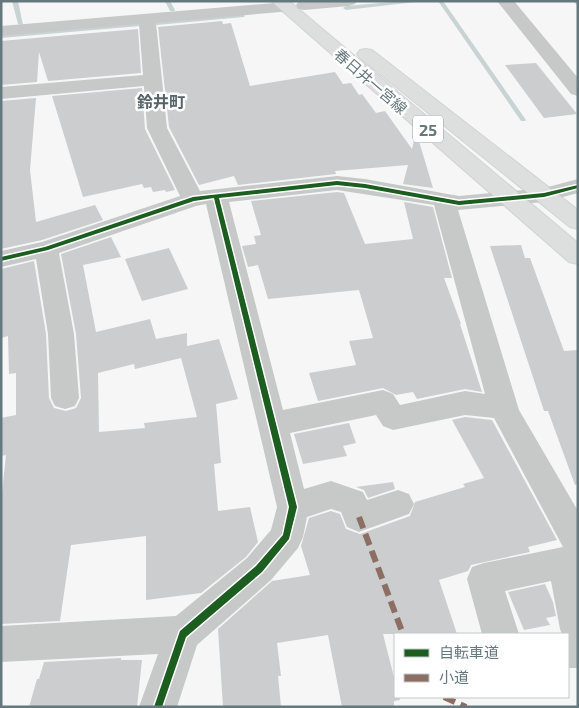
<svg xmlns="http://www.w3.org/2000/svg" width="579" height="708" viewBox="0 0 579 708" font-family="'Exo 2','Noto Sans JP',sans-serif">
<rect width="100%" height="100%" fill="#f6f6f6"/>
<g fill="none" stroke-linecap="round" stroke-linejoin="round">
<g fill="#c8d3d4" fill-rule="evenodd">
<polygon points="12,1 18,1 23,25 18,24"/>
<polygon points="165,1 170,1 175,10 174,11 170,11"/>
<polygon points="402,1 424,1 346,10 343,8 346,6"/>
<polygon points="438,1 443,1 526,120 525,121 521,121"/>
<polygon points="573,1 578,1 578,6"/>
<polygon points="242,14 245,16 244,17 157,25 154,23 157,21"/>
<polygon points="138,23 140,24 140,26 1,38 1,34"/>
</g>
</g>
<g fill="#cccdce" fill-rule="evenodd">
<polygon points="222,21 223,24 231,23 250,86 335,72 343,84 351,83 359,95 362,94 376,113 385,111 412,149 416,131 433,188 403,184 408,165 335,171 336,174 238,185 234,176 199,185 169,127 158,27"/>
<polygon points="138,29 141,73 48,81 39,52 37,82 1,85 1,41"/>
<polygon points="536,63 577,114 544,118 505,65"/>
<polygon points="142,88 145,129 175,190 166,192 165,190 153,192 151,187 144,188 142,184 83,197 52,96"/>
<polygon points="36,98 30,170 36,222 95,205 103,220 42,240 1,249 1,101"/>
<polygon points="337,192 344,193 365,244 413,239 404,202 433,207 452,278 444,278 461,324 460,324 482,392 465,389 417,399 413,392 396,395 383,388 318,401 309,373 356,365 349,341 373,338 359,290 268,299 258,265 248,267 242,246 256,244 254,236 261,235 251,201"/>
<path d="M111 237 121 257 83 265 96 332 150 319 156 339 187 333V346L219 339 238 399 216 404 221 463 214 464 218 511 250 507 258 542 246 557 201 593 146 600V536L71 545 60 621 1 624V502L6 455 1 456V418L16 415V373L9 374 8 336 1 338V269L34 261 46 334 49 398 54 408 66 411 76 408 81 398 76 334 61 254ZM181 358 197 417 144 423 145 428 99 432 98 373 134 364 135 369Z"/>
<polygon points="521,245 525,258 530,258 564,351 578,350 578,484 575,485 548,411 544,411 490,246"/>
<polygon points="169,248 188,289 142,301 125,259"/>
<polygon points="465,417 492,420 557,540 528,547 530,552 471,565 468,571 439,580 457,634 383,634 395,681 395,697 399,697 400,700 394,701 394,707 342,707 328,635 277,643 281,676 278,676 281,707 223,707 218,629 272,581 310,575 301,546 309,518 331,511 340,514 346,529 360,534 410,516 415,502 465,487 463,484 484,478 452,420"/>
<polygon points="349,423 356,443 343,446 347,456 303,464 294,434"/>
<polygon points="393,482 395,489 368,498 364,490 356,487"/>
<polygon points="545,584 553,602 556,616 546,618 550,625 524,630 508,592"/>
<polygon points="121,658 121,660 142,660 137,707 29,707 37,679 39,679 44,662"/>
</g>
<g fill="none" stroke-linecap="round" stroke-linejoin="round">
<g stroke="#d2d3d4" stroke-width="2">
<g id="major">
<polygon points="271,1 289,1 578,243 578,264 569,262"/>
<polygon points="366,49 372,50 578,210 578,229 570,227 360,58 357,54 360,50"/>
</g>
</g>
<g fill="#c7c9c9" fill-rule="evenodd">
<polygon points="299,1 357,1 355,4 349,6 304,10 298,9 296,5"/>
<polygon points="497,1 514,1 578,78 578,96 571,94"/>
<path d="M286 2 292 3 294 7 292 11 156 23 167 128 200 191 337 176 365 179 459 196 544 188 578 179V193L544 202 458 210 519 410 578 511V668H568V634H562L560 629 551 581 505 591 519 634H482L467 579 472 567 484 563 563 547 494 418 465 415 393 430 383 426 376 415 290 433 304 489 331 481 363 492 367 500 398 490 409 494 414 504 409 514 359 532 347 527 341 512 331 509 307 517 303 537 298 548 271 580 197 645 177 707H139L158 654 1 662V626L176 616 247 558 271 530 277 507 206 204 196 206 59 253 74 334 79 398 75 406 65 409 55 406 51 398 48 334 36 259 1 267V251L42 242 180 196 147 128 144 86 1 99V87L143 75 139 24 1 36V26ZM337 190 434 205 485 394 465 391 400 405 393 394 383 390 283 410 229 202Z"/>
</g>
<use href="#major" fill="#dddede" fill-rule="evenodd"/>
<g stroke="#8d6e63" stroke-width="6" stroke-dasharray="12 6" stroke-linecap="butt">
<polyline points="359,517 403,634"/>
<polyline points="444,697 466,707"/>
</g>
<g stroke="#fff" stroke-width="3">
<polygon id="cycleway" points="337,181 365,184 459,201 544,193 578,185 578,188 544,197 459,205 365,188 337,185 219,198 297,507 289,539 262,572 186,637 162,707 154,707 180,631 256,566 283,535 289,507 214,198 194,201 48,250 1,261 1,257 45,247 193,197"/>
</g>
<use href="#cycleway" fill="#1b5e20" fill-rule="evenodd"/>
</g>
<g text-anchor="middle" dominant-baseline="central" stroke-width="5" stroke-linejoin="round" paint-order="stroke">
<g font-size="15" fill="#65787e" stroke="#fff">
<text transform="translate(371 81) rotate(41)">春日井一宮線</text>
</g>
<g font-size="16" font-weight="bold" fill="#566469" stroke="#fff">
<text x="161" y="101">鈴井町</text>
</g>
<rect fill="#fff" stroke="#93a0a5" stroke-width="1" x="413" y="115.5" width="30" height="27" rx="4"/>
<g font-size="16" font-weight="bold" fill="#65787e">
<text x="428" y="129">25</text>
</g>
</g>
<rect width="579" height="708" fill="none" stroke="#65787e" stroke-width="5"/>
<rect x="394" y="633" width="175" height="65" fill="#ffffff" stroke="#c1c9cb"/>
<rect x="404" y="649" width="25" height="8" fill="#1b5e20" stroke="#c1c9cb"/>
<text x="439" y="658" font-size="15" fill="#65787e">自転車道</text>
<rect x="404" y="674" width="25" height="8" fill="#8d6e63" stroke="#c1c9cb"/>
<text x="439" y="683" font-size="15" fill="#65787e">小道</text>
</svg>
